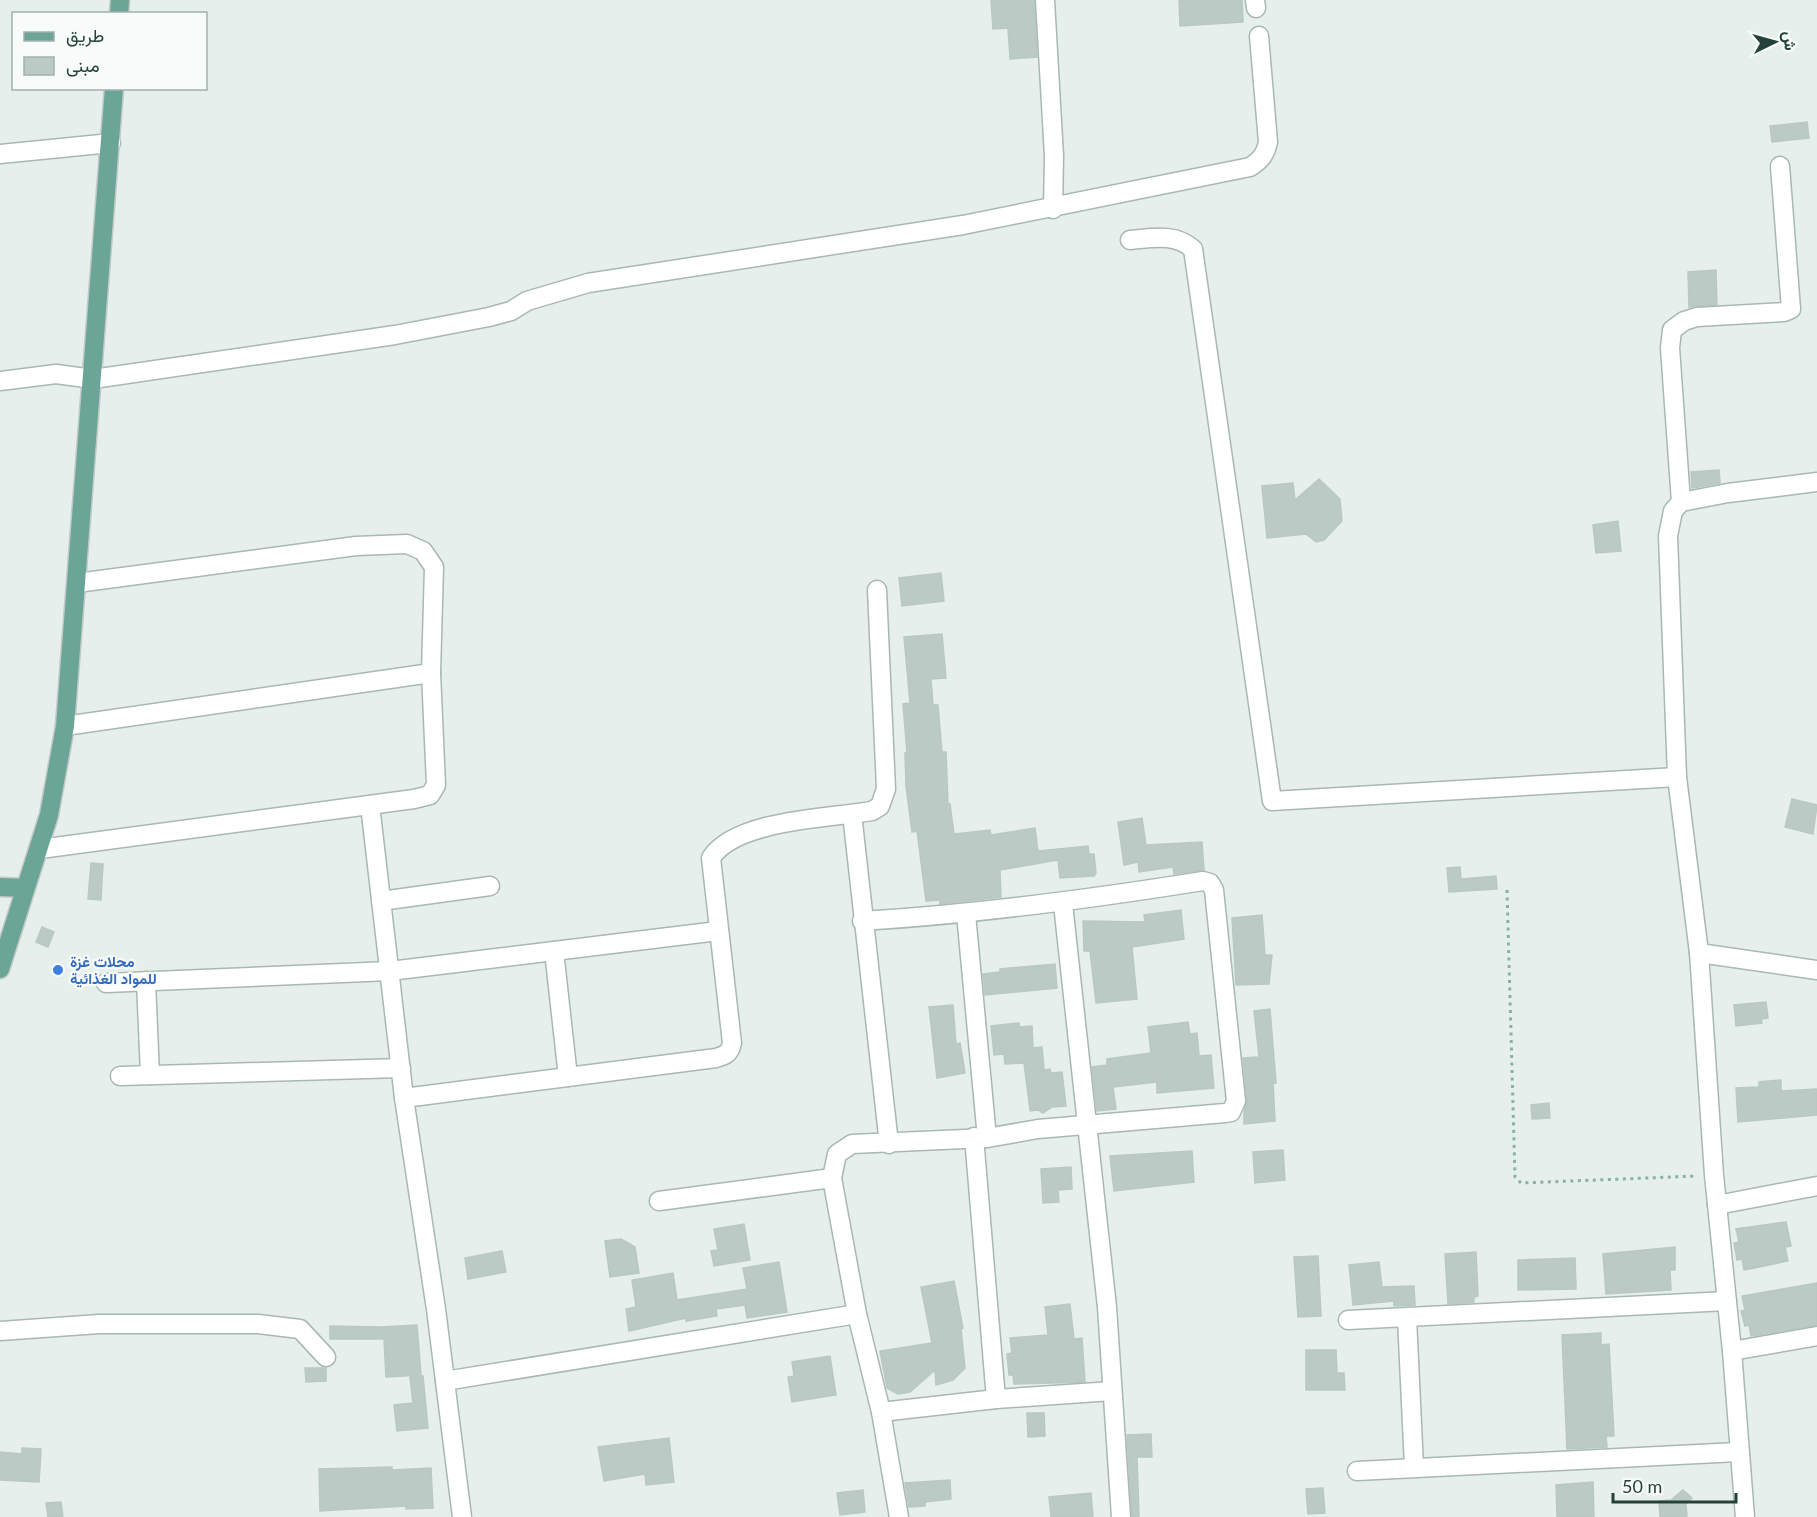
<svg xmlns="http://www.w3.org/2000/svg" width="1817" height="1517" viewBox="0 0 1817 1517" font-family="Lato,Vazirmatn,sans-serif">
<rect width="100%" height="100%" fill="#e6efeb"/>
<g fill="#bbcac4" stroke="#b8c9c2" stroke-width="1.5">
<polygon points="991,0 1034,0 1037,57 1010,59 1008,28 993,29"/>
<polygon points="1179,0 1242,0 1243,22 1180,26"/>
<polygon points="1807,122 1809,138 1772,142 1770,126"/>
<polygon points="1716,270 1717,305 1689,307 1688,272"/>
<polygon points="1719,470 1720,483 1692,488 1691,472"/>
<polygon points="1319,479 1340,499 1342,521 1324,540 1316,542 1306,534 1267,538 1262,486 1293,483 1295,500"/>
<polygon points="1618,521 1621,551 1596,553 1593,525"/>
<polygon points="941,573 944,601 902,606 899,578"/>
<polygon points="942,634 946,678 931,679 933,705 938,705 942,752 946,752 948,804 950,804 954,834 990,830 991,835 1035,828 1038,851 1088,846 1089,854 1094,854 1096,873 1094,876 1060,878 1058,860 1000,870 1001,897 940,904 940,900 926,901 917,831 912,832 906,786 905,753 907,753 903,704 910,703 904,637"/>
<polygon points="1792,799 1817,805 1813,834 1785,827"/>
<polygon points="1142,818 1146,845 1202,842 1204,870 1174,874 1173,867 1139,872 1138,862 1124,865 1118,822"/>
<polygon points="91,863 103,864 101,900 88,899"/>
<polygon points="1460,867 1461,879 1496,876 1497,889 1449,892 1447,868"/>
<polygon points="1181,910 1184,939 1132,947 1137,999 1096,1003 1090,951 1084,951 1083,921 1145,922 1144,915"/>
<polygon points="1262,915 1265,955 1272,955 1269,984 1236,985 1232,918"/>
<polygon points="42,927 54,932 48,947 36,942"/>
<polygon points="1055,964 1057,988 985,995 983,974 1000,972 1000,969"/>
<polygon points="1766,1002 1768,1018 1761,1019 1762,1023 1736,1026 1734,1005"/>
<polygon points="953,1005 956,1044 960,1043 965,1073 937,1078 929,1007"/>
<polygon points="1270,1009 1276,1083 1273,1083 1275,1121 1244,1124 1244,1112 1247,1100 1243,1058 1259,1057 1254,1011"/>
<polygon points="1188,1022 1190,1034 1197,1033 1199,1056 1211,1055 1214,1088 1157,1093 1157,1082 1113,1087 1116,1109 1097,1111 1092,1067 1107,1065 1107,1059 1151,1053 1148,1027"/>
<polygon points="1019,1023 1019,1027 1032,1026 1033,1048 1042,1047 1044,1070 1050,1069 1051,1073 1062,1072 1066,1106 1052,1107 1043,1113 1038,1110 1030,1111 1024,1063 1005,1064 1004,1054 994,1055 991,1026"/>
<polygon points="1781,1080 1781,1091 1817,1089 1817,1115 1738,1122 1736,1088 1759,1087 1759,1082"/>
<polygon points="1549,1103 1550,1118 1532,1119 1531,1105"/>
<polygon points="1283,1150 1285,1180 1255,1183 1253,1152"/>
<polygon points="1192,1151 1194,1182 1114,1191 1110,1156"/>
<polygon points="1071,1167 1072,1189 1058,1190 1059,1202 1043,1203 1041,1169"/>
<polygon points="1786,1222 1791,1246 1785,1247 1788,1261 1744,1270 1742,1259 1737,1260 1734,1243 1739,1242 1736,1229"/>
<polygon points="744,1224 750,1260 714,1266 711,1251 718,1250 714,1229"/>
<polygon points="621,1239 635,1247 639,1273 610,1277 605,1241"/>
<polygon points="1675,1247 1675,1270 1670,1270 1671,1290 1606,1294 1603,1254"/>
<polygon points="502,1251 506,1272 468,1279 465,1258"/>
<polygon points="1476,1252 1478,1296 1474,1297 1474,1302 1448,1304 1445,1254"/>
<polygon points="1318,1256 1321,1316 1298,1317 1294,1257"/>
<polygon points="1575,1258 1576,1289 1518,1290 1518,1260"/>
<polygon points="779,1262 787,1312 747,1318 745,1305 716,1309 717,1316 686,1321 686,1318 629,1331 626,1309 636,1307 632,1280 673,1273 677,1300 747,1289 743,1268"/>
<polygon points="1379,1262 1382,1287 1414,1286 1415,1305 1394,1306 1394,1301 1353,1305 1349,1265"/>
<polygon points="954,1281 963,1328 961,1329 965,1368 953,1380 936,1385 935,1370 910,1392 898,1394 887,1388 880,1351 932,1343 921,1287"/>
<polygon points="1817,1283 1817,1325 1751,1336 1749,1325 1745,1326 1741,1311 1745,1310 1742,1296"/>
<polygon points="1070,1304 1074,1339 1082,1338 1085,1382 1014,1384 1013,1375 1009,1375 1007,1354 1012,1353 1010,1338 1048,1335 1045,1307"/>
<polygon points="417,1325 421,1375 386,1377 384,1339 330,1339 330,1326 381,1327"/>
<polygon points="1601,1333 1601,1345 1609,1344 1614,1436 1606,1436 1607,1447 1567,1449 1562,1335"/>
<polygon points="1306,1350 1336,1350 1337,1373 1344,1373 1345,1390 1306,1390"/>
<polygon points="830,1356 836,1395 792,1402 788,1377 794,1376 792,1362"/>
<polygon points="305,1368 326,1368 326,1381 306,1382"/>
<polygon points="423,1376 428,1428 397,1431 394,1405 413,1403 410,1377"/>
<polygon points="1027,1413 1044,1413 1045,1436 1028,1437"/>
<polygon points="1151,1434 1152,1457 1137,1457 1139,1517 1132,1517 1127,1435"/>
<polygon points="669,1438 674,1482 646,1485 645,1474 604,1481 598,1447"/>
<polygon points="22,1448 41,1449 39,1482 0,1480 0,1452 22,1454"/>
<polygon points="392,1467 392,1470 431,1468 433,1508 406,1509 406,1506 320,1511 319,1469"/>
<polygon points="950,1480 951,1499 925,1502 925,1506 909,1507 905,1483"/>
<polygon points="1593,1482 1594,1517 1557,1517 1556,1485"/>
<polygon points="1323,1488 1325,1513 1308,1514 1306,1489"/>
<polygon points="863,1490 865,1512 840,1515 837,1493"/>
<polygon points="1683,1490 1692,1498 1686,1504 1687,1517 1660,1517 1659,1501 1671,1500"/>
<polygon points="1091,1493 1093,1517 1051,1517 1049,1497"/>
<polygon points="61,1502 63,1517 48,1517 46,1503"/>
</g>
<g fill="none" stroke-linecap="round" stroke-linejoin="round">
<g stroke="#a8b8b2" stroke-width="21">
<g id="minor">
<polyline points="1045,0 1054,156 1053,209"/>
<polyline points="1255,0 1256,8"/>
<polyline points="0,154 111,143"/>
<path d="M1130 240C1153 238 1175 233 1193 249L1272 801 1677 777"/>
<path d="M0 381 56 374 93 379 395 335 489 317 511 311 527 301 588 283 963 225 1250 167C1261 160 1265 155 1268 142L1259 36"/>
<polyline points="1681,502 1670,348 1672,330 1684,321 1697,317 1784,312 1791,309 1780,166"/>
<polyline points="65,726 431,673"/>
<polyline points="370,805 404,1098 436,1309 462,1517"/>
<polyline points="852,814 889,1144"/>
<polyline points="40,849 414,799 430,795 436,785 431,673 434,567 423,551 407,544 356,546 77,583"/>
<polyline points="381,901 490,886"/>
<polyline points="1063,904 1107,1307 1121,1517"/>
<polyline points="966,914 987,1138"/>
<path d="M862 921C977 914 1090 899 1203 881L1210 883 1214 890 1236 1101 1231 1112 1225 1113 1038 1129 987 1138 852 1144 837 1154 832 1178 857 1314 881 1412 899 1517"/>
<polyline points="554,951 568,1077"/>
<polyline points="1699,953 1817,970"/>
<polyline points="146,981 150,1075"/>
<polyline points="106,983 390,971 718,931"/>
<polyline points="120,1076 401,1068"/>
<path d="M404 1098 716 1058C726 1055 730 1053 732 1043L711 858C735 820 829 818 872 811L880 806 886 789 877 590"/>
<polyline points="974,1137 996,1399"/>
<polyline points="659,1201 832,1178"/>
<polyline points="1717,1205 1817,1186"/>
<polyline points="1407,1318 1414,1467"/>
<polyline points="1348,1320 1727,1301"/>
<polyline points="0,1331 99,1324 258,1324 300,1329 326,1357"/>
<polyline points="1732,1351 1817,1336"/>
<polyline points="445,1381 857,1314"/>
<polyline points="881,1412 996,1399 1112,1391"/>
<polyline points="1357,1471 1738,1452"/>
<polyline points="1745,1517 1732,1351 1714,1175 1699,953 1677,777 1668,536 1673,511 1681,502 1728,493 1817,482"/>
</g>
</g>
<g stroke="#c2cac8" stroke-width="21">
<g id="major">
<polyline points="119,14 120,0"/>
<polyline points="0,887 25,888"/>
<polyline points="0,969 49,815 65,726 114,88"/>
</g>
</g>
<polyline stroke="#86b3a5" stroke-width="3" stroke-dasharray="3 4.5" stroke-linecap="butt" points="1507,890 1515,1177 1521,1183 1697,1176"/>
<use href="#minor" stroke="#fff" stroke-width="18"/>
<use href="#major" stroke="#6aa596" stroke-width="18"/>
</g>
<circle fill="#3f7fe0" stroke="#f7fbf9" stroke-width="2" cx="58" cy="970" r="6"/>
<g text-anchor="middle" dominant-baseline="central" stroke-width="4.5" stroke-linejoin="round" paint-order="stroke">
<g font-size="15" font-weight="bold" fill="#366cbe" stroke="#f7fbf9" text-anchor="start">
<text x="70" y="961">محلات غزة<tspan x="70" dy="17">للمواد الغذائية</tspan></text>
</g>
</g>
<rect x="12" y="12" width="195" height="78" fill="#f7fbf9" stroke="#a3b1ad" stroke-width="1.5"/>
<rect x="24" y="32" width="30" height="9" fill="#6aa596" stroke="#a3b1ad" stroke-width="1.5"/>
<text x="66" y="42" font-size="18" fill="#24423a">طريق</text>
<rect x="24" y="57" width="30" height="18" fill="#bbcac4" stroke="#a3b1ad" stroke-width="1.5"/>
<text x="66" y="72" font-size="18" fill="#24423a">مبنى</text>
<g transform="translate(1775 42) rotate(85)" stroke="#f7fbf9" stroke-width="4.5" paint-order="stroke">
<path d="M0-4.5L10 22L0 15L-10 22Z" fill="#24423a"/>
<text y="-9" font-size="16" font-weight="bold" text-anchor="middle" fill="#24423a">ش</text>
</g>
<path d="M1613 1493v9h123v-9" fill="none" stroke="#24423a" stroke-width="3"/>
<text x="1622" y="1493" font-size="18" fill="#24423a" stroke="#f7fbf9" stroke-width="4.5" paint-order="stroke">50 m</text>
</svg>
